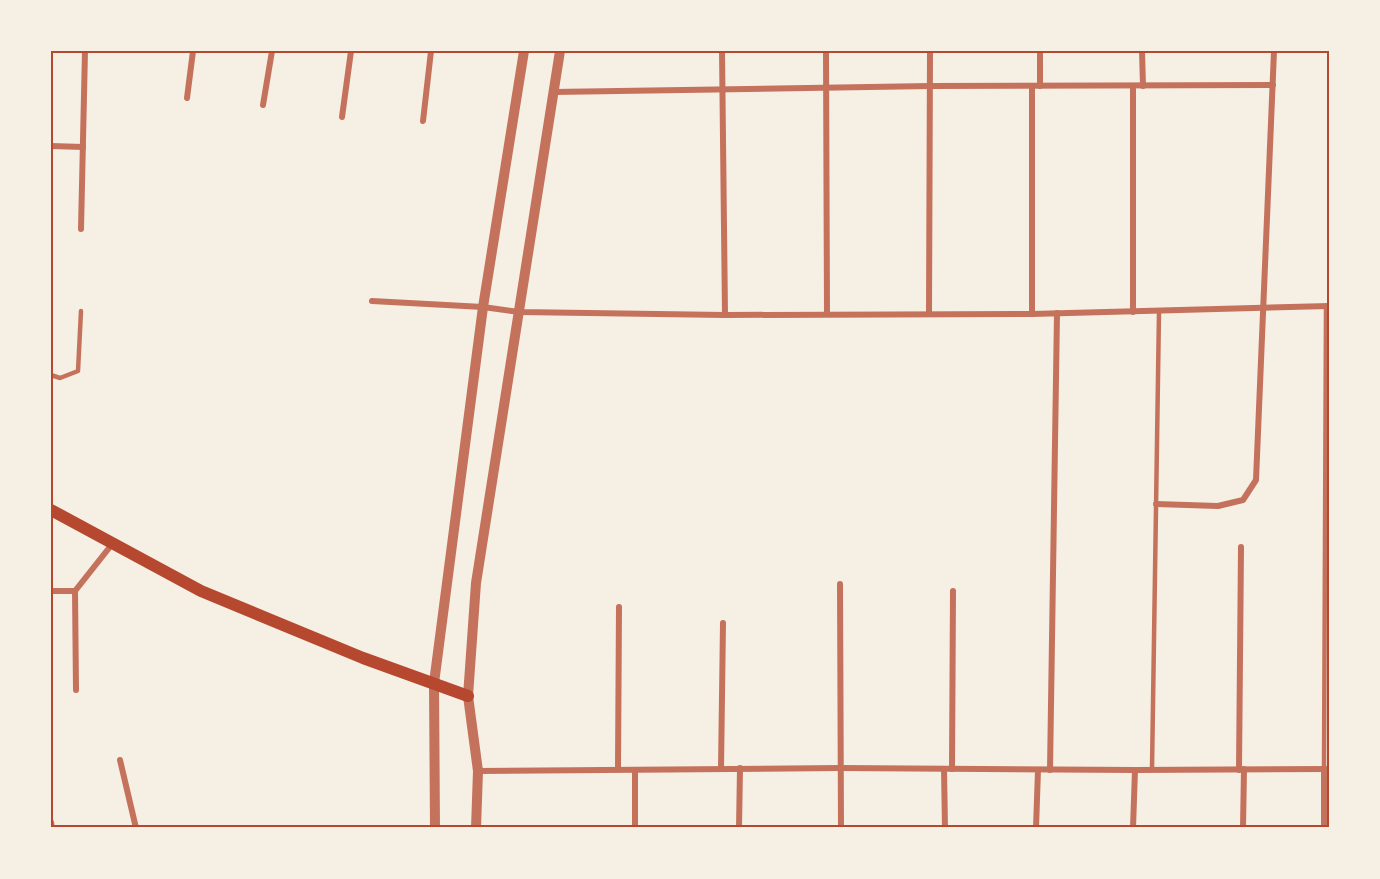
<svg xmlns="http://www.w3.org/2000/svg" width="1380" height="879" viewBox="0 0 1380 879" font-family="'Work Sans',sans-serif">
<rect width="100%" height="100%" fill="#f6efe4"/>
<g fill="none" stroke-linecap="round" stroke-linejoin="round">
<g stroke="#c5725c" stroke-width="4.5">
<polyline points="51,375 60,378 78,371 81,311"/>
<polyline points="1324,769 1326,307"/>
<polyline points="1152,770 1159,312"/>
</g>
<g stroke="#c5725c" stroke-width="6">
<polyline points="722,51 725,315"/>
<polyline points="826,51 827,314"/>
<polyline points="1040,51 1040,86"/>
<polyline points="1142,51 1143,86"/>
<polyline points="1032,86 1032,314"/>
<polyline points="553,92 930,86 1273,85"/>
<polyline points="187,98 193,51"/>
<polyline points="263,105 272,51"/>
<polyline points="342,117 351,51"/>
<polyline points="423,121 431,51"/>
<polyline points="51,146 83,147"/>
<polyline points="81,229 85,51"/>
<polyline points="372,301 483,307 519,312 725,315 1032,314 1329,306"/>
<polyline points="1133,312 1133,87"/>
<polyline points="929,314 930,51"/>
<polyline points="1156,504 1218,506 1243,500 1256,480 1274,51"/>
<polyline points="840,584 841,828"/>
<polyline points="51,591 75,591 113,543"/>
<polyline points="75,591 76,690"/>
<polyline points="120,760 136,828"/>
<polyline points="618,769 619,607"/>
<polyline points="721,769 723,623"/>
<polyline points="944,769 945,828"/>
<polyline points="952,769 953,591"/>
<polyline points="635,770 635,828"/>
<polyline points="1050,770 1057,313"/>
<polyline points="1239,770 1241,547"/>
<polyline points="478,771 840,768 1135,770 1329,769"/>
<polyline points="51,822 52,828"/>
<polyline points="739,828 740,768"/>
<polyline points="1036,828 1038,770"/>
<polyline points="1133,828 1135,770"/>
<polyline points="1243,828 1244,769"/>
<polyline points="1324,828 1324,769"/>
</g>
<g stroke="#c5725c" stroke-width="10">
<polyline points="435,828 434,683 483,307 524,51"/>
<polyline points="476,828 478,771 468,696 476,583 560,51"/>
</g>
<polyline stroke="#b5482f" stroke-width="12" points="51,510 201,591 363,658 468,696"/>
</g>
<rect width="1380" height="879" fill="none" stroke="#f6efe4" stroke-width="105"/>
<rect x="52" y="52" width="1276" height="774" fill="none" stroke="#b5482f" stroke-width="2"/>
</svg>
